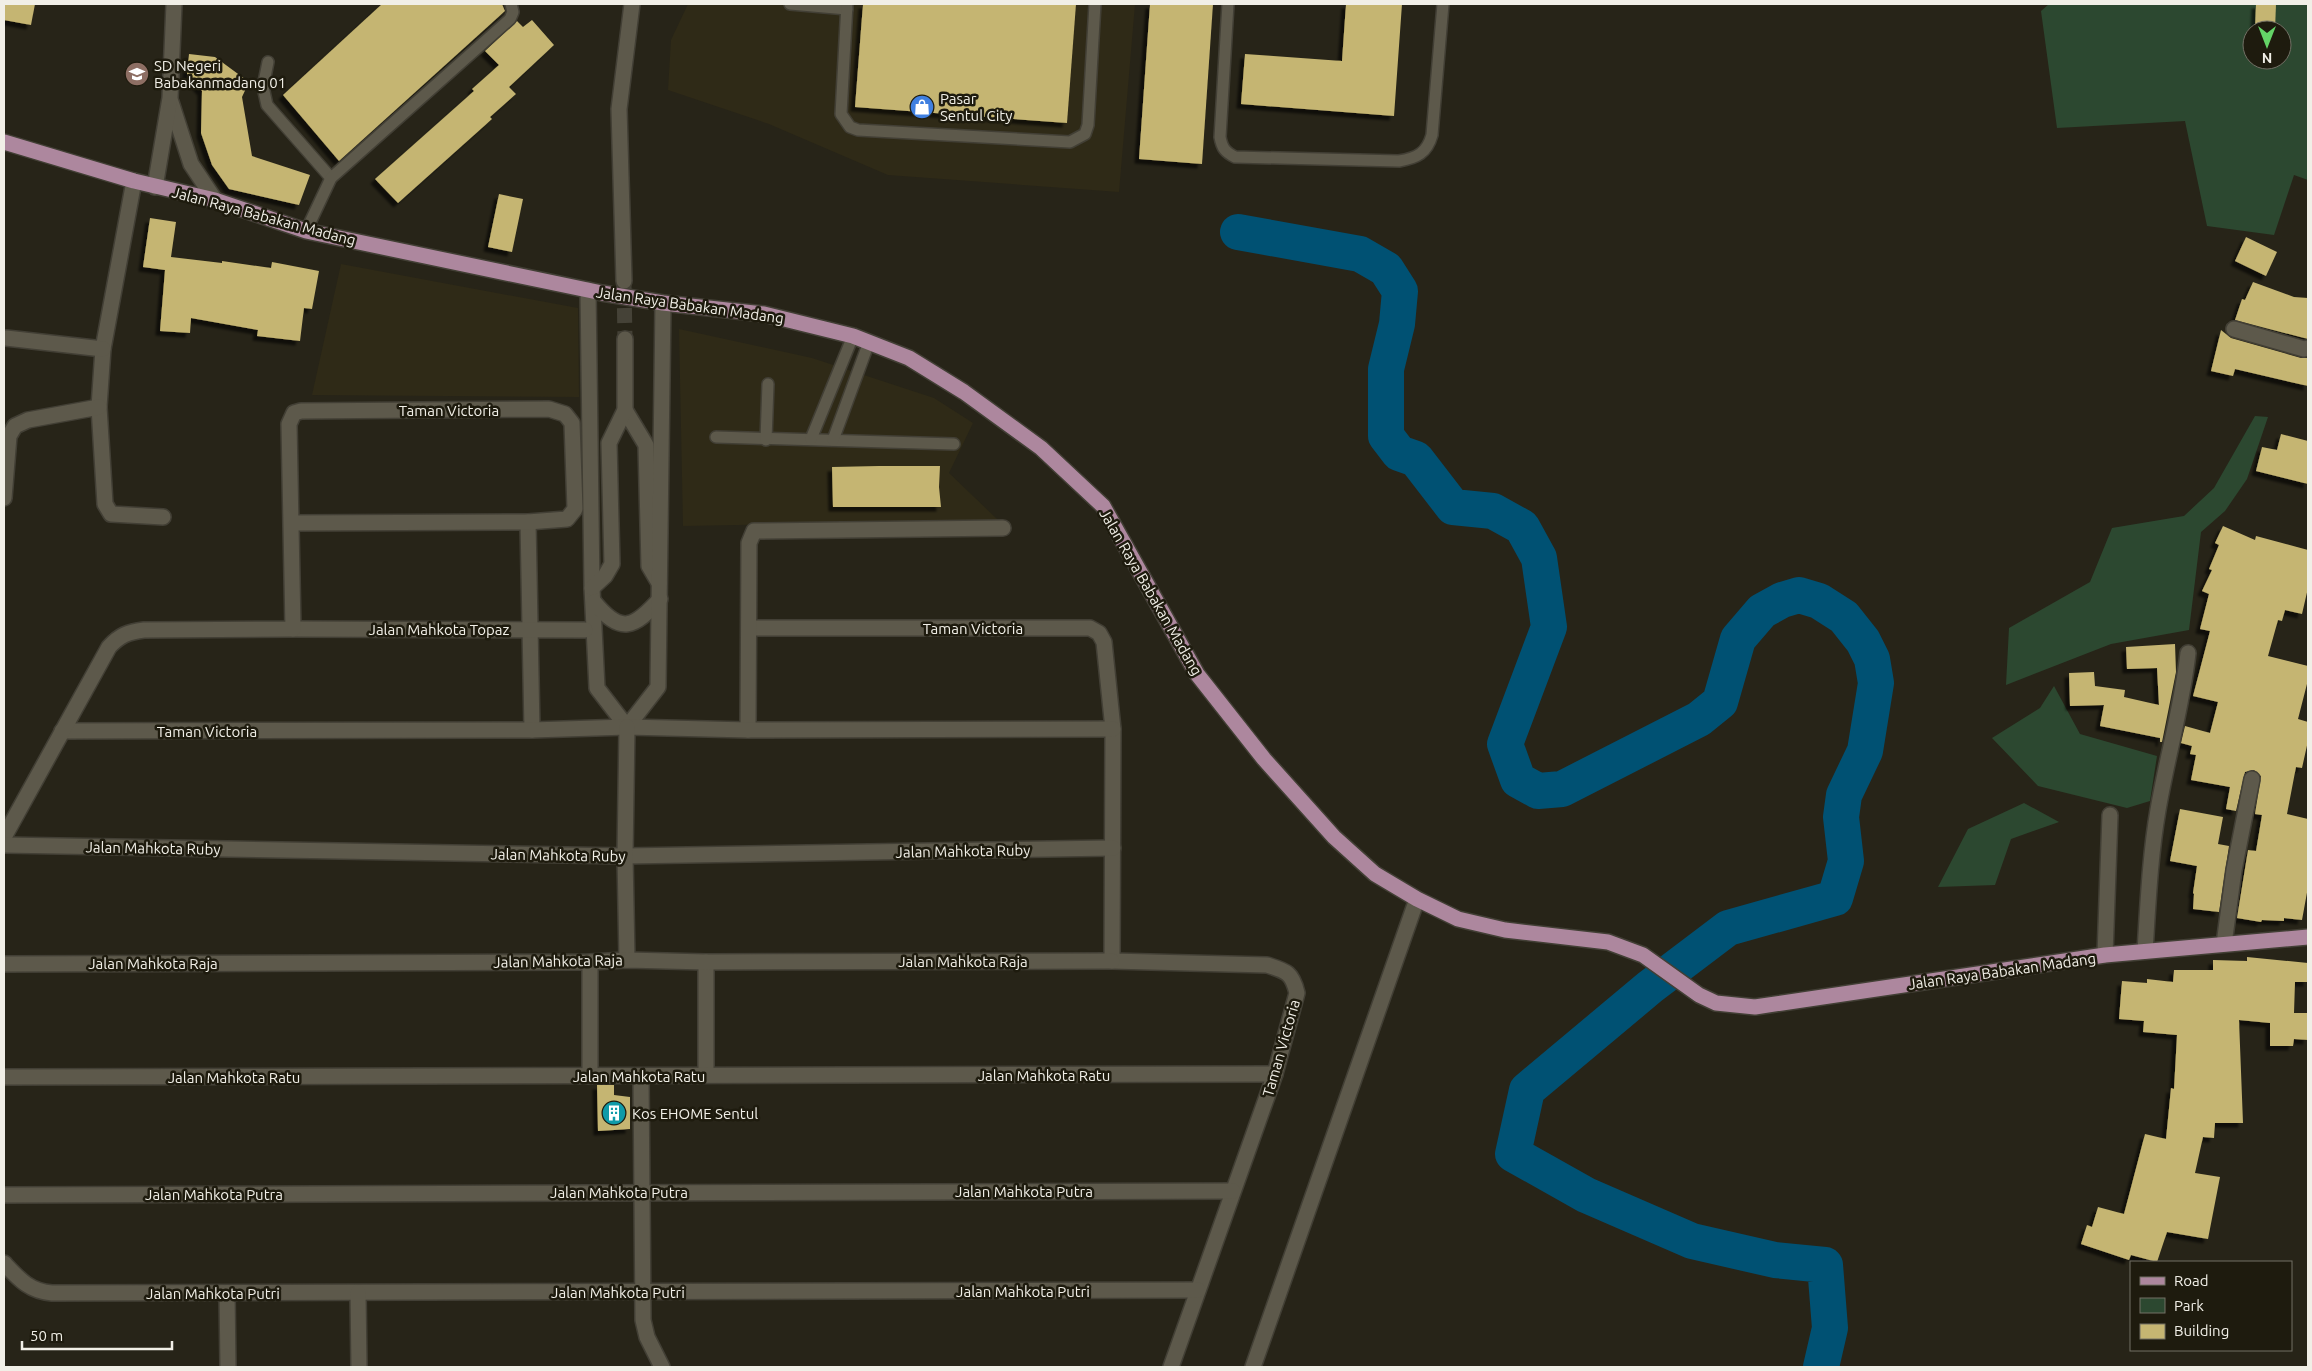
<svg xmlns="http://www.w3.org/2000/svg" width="2312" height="1371" viewBox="0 0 2312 1371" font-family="Ubuntu,sans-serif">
<defs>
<filter id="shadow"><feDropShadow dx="-4.5" dy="4.5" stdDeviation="1" flood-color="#0009"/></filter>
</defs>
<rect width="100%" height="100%" fill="#272418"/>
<g fill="#2f2a17">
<polygon points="688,4 1135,4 1119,192 888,175 769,124 668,90 671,40"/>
<polygon points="341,264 578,308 579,397 312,395"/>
<polygon points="679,329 812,358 934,398 973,423 949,473 998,520 683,526"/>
</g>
<g fill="#2c4830" fill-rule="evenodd">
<path d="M2049 4H2308V180L2294 175 2274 235 2207 226 2185 121 2057 128 2041 11ZM2252 30H2282V60H2252Z"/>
<polygon points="2255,416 2268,417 2247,479 2225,511 2201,532 2189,630 2111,644 2006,685 2009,628 2090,582 2112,528 2184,516 2214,488"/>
<polygon points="2054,686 2080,734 2157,756 2150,801 2127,808 2038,786 1992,738 2040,708"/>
<polygon points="2024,803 2059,822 2011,839 1995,885 1938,887 1968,829"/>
</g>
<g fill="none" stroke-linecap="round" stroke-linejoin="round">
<polyline stroke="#005173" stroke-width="36" points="1238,232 1360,254 1386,269 1400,291 1397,324 1386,369 1386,436 1399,453 1416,459 1453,507 1493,511 1522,527 1539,558 1549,627 1505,744 1518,780 1538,791 1562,789 1699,719 1720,702 1738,639 1762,611 1782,600 1799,595 1819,601 1844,617 1863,641 1872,659 1876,683 1865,751 1844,795 1841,817 1846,861 1835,898 1728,928 1650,987 1527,1090 1513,1154 1586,1195 1692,1241 1775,1260 1825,1265 1830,1328 1821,1367"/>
</g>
<g fill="#c5b572" filter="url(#shadow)">
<polygon points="4,4 35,4 31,25 4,20"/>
<polygon points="382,4 502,4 505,11 339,161 283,95"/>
<polygon points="863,4 1076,4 1067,123 855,107"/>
<polygon points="1150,4 1213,4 1202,164 1139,159"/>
<polygon points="1346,4 1402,4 1394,116 1241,104 1245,54 1342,61"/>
<polygon points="2256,4 2276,4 2275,30 2255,30"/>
<polygon points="532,20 554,45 509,87 516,94 490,117 492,119 398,203 375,179 474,91 472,89 499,65 485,51 517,21 523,27"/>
<polygon points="189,54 215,57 249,82 242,97 252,156 310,175 299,205 229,189 212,165 201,133 202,91 187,74"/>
<polygon points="499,194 523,199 512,252 488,247"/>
<polygon points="150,218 176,222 171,257 222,263 222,261 271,268 272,262 319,271 312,309 304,308 300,341 257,336 258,330 191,318 190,333 160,331 165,270 143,267"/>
<polygon points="2246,237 2277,252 2266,276 2235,261"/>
<polygon points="2253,282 2294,297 2308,298 2308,339 2235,320 2242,299 2245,300"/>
<polygon points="2221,330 2231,338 2301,358 2308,358 2308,386 2235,369 2233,376 2211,371"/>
<polygon points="2281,434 2308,441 2308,484 2256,471 2262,447 2277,450"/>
<polygon points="879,466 940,466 939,487 941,507 833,507 832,467"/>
<polygon points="2223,526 2255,540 2256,536 2308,550 2308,588 2302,614 2285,610 2282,621 2278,620 2268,656 2308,666 2308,680 2298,719 2308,722 2308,741 2302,768 2296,767 2287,814 2308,819 2308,887 2302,920 2284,918 2284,921 2262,920 2261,922 2237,918 2248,850 2256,851 2262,815 2255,814 2261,776 2254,770 2245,772 2236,811 2226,809 2230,787 2191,780 2196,755 2190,754 2192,746 2181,743 2185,726 2210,733 2218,702 2193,696 2210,631 2200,629 2209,594 2202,591 2212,570 2209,569 2219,545 2215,543"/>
<polygon points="2175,644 2176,672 2162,742 2160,742 2160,738 2100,726 2104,705 2070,706 2069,673 2094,672 2095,686 2125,690 2124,697 2159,705 2157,668 2127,669 2126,647"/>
<polygon points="2180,809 2223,817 2218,844 2229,846 2219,912 2193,909 2194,894 2193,893 2197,866 2170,861"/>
<polygon points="2247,957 2308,963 2308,982 2295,982 2294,1013 2308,1013 2308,1040 2294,1039 2293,1046 2270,1046 2270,1023 2239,1020 2243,1123 2215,1123 2214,1138 2203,1137 2195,1173 2220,1177 2208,1239 2167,1232 2157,1262 2131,1255 2129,1260 2081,1244 2087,1225 2092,1227 2098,1207 2124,1214 2145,1134 2166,1139 2171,1088 2174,1089 2177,1035 2143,1032 2144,1021 2119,1019 2122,981 2147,983 2147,979 2173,982 2174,970 2213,970 2213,960 2247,961"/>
<polygon points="597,1085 614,1085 614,1095 630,1097 630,1129 598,1131"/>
</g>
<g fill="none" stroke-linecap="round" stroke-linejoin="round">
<polyline stroke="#454237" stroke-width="15" stroke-dasharray="15 8" stroke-linecap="butt" points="624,285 625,339"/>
<g stroke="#423f35" stroke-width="14">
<g id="lane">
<polyline points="790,4 847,9"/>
<polyline points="847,4 841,114 850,127 858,130 1070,142 1085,134 1088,125 1095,4"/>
<path d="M1228 4 1220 137C1222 148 1225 152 1235 157L1399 161C1417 158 1427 153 1432 135L1443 4"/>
<polyline points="268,62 263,87 267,105 331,178"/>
<polyline points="306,231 331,178 510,19 513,12 511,4"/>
<polyline points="716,437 954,444"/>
<polyline points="811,439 853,336"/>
<polyline points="766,440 768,384"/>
<polyline points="833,440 869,342"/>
</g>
</g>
<g stroke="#423f35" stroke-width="18">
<g id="street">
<polyline points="134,181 103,349 99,407 105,504 111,514 163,517"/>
<polyline points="624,281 619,109 632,4"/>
<polyline points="588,290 592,588 597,688 627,727"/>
<polyline points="2234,329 2304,349 2308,348"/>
<polyline points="6,338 103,349"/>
<polyline points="625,410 646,445 649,566 659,583"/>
<polyline points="4,498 9,436 15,426 28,420 99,407"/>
<polyline points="528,522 532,730"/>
<polyline points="592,588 605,576 612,564 609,443 625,410 625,339"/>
<path d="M594 602C621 635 634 628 660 599"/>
<path d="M749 628H1090L1099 633 1104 642 1113 729 1112 961 1267 965C1286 971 1292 972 1297 993L1275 1074 1171 1367"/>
<polyline points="293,629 585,630"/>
<polyline points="627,727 658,687 663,303"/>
<polyline points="748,730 749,543 754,531 1003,528"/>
<polyline points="62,731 532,730 627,727 748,730 1113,729"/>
<path d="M4 837 109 647C120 635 128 632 144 630L293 629 289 424 294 413 301 411 549 409 565 414 572 423 575 509 567 519 528 522 291 523"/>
<polyline points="4,845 625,856 1113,848"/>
<polyline points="2224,944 2234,870 2252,779"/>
<path d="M2145 951C2148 904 2150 856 2158 810 2167 757 2182 707 2188 653"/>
<polyline points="2105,955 2110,815"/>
<polyline points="627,960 625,856 627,727"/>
<polyline points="590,962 590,1076"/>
<polyline points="706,962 706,1075"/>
<polyline points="4,964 590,962 627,960 706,962 1112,961"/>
<polyline points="641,1076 643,1320 647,1337 662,1367"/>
<polyline points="4,1077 1275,1074"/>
<polyline points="4,1195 1233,1191"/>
<path d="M4 1263C19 1279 29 1291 52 1293L1198 1290"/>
<polyline points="227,1293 228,1367"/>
<polyline points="358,1293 359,1367"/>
</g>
</g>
<g stroke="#423f35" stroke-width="18">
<g id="secondary">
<polyline points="171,102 191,164 215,200"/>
<polyline points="155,187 170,98 174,4"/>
<polyline points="1253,1367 1417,899"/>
</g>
</g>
<g stroke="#423f35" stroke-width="18">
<polyline id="primary" points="4,142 134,181 215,200 306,231 602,293 663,303 764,314 853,336 909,358 964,392 1041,448 1103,506 1197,674 1264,759 1334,837 1375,874 1417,899 1458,919 1505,930 1608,942 1643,955 1699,995 1716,1003 1755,1007 2105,955 2308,937"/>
</g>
<use href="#lane" stroke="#5d594b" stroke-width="11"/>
<use href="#street" stroke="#5d594b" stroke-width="15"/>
<use href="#secondary" stroke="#5d594b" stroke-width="15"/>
<use href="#primary" stroke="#ad879e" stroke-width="15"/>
</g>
<defs>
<g id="school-disc" transform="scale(1.25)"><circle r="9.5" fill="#8d6e63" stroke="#1e1b0e"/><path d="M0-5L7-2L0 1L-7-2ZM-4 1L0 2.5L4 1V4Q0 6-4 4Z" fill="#fff"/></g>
<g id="shop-disc" transform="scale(1.25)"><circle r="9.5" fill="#3f7fe0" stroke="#1e1b0e"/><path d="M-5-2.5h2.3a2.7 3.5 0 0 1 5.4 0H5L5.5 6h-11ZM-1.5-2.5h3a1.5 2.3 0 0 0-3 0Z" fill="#fff"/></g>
<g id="building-disc" transform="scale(1.25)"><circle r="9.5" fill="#0f9aa8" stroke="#1e1b0e"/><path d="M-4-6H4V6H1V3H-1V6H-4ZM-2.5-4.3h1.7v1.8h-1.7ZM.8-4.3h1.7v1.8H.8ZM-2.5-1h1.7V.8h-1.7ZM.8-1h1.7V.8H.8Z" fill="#fff"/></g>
</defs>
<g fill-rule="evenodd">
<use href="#school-disc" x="137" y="74"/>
<use href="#shop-disc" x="922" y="107"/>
<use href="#building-disc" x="614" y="1113"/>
</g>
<g text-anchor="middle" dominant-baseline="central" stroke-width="5" stroke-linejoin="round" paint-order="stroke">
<g font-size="15" fill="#f1efe7" stroke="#1e1b0e" text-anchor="start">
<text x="154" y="65">SD Negeri<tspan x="154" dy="17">Babakanmadang 01</tspan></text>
<text x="940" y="98">Pasar<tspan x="940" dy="17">Sentul City</tspan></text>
<text x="632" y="1113">Kos EHOME Sentul</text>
</g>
<g font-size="15" fill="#f1efe7" stroke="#1e1b0e">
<text transform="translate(264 216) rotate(15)">Jalan Raya Babakan Madang</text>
<text transform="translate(690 305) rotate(8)">Jalan Raya Babakan Madang</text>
<text x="449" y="410">Taman Victoria</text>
<text transform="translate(1151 592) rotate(60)">Jalan Raya Babakan Madang</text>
<text x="973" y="628">Taman Victoria</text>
<text x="439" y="629">Jalan Mahkota Topaz</text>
<text x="207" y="731">Taman Victoria</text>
<text transform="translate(153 848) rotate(1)">Jalan Mahkota Ruby</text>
<text transform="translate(963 851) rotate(-1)">Jalan Mahkota Ruby</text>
<text transform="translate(558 855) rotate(1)">Jalan Mahkota Ruby</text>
<text transform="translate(558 961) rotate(-1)">Jalan Mahkota Raja</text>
<text x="963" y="961">Jalan Mahkota Raja</text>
<text x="153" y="963">Jalan Mahkota Raja</text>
<text transform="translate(2002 971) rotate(-8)">Jalan Raya Babakan Madang</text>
<text transform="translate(1281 1048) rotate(-74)">Taman Victoria</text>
<text x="1044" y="1075">Jalan Mahkota Ratu</text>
<text x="639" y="1076">Jalan Mahkota Ratu</text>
<text x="234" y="1077">Jalan Mahkota Ratu</text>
<text x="1024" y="1191">Jalan Mahkota Putra</text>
<text x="619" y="1192">Jalan Mahkota Putra</text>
<text x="214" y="1194">Jalan Mahkota Putra</text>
<text x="1023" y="1291">Jalan Mahkota Putri</text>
<text x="618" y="1292">Jalan Mahkota Putri</text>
<text x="213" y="1293">Jalan Mahkota Putri</text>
</g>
</g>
<rect width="2312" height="1371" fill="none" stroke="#f1efe7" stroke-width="10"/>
<rect x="2130" y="1261" width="162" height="90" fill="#1e1b0e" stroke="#727065"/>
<rect x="2140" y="1277" width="25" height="8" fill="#ad879e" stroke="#727065"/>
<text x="2174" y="1286" font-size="15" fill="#f1efe7">Road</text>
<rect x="2140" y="1298" width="25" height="15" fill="#2c4830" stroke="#727065"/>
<text x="2174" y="1311" font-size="15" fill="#f1efe7">Park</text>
<rect x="2140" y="1324" width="25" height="15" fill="#c5b572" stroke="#727065"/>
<text x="2174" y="1336" font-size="15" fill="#f1efe7">Building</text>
<g transform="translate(2267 45) rotate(180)"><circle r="24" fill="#1e1b0e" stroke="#727065"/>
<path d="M0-4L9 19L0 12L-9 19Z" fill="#64d467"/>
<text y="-8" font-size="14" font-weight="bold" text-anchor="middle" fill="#f1efe7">N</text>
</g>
<path d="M22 1341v8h150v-8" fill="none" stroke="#f1efe7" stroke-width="2.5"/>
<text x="30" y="1341" font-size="15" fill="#f1efe7" stroke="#1e1b0e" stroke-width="4" paint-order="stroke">50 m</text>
</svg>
